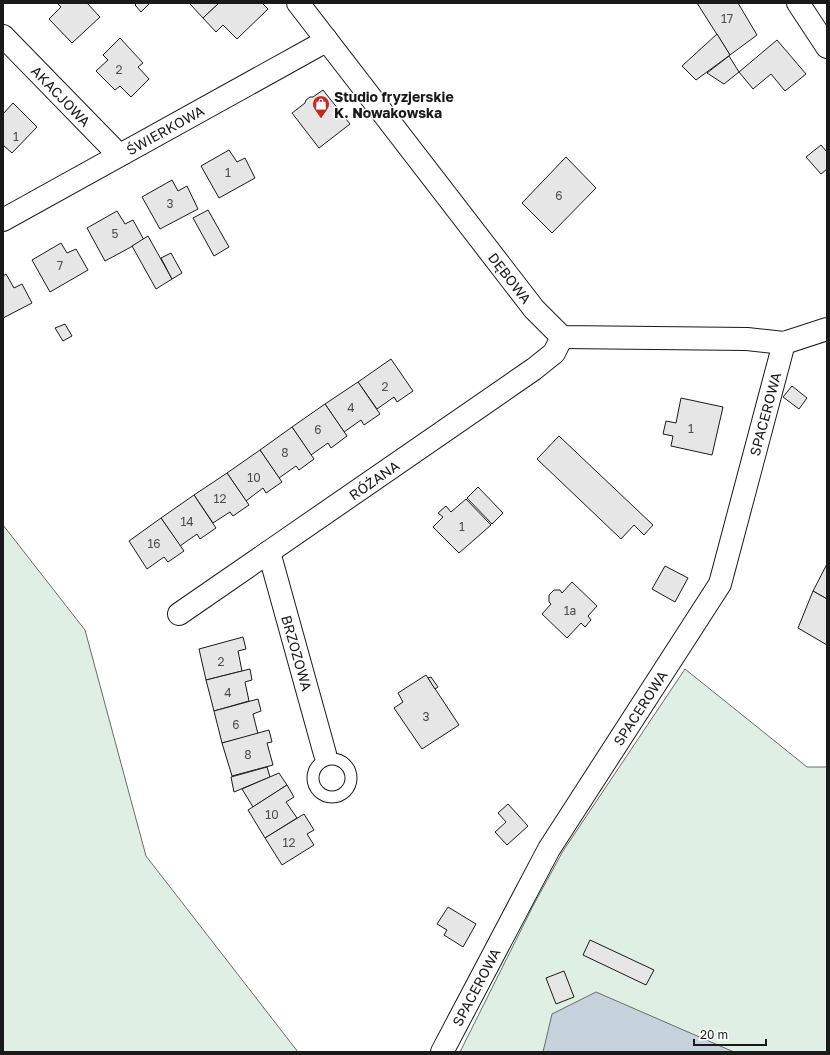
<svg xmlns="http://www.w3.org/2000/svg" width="830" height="1055" viewBox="0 0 830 1055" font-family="'Golos Text',sans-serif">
<rect width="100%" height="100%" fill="#fff"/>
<g fill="#e0efe3" stroke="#6a6a6a">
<polygon points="3,525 85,630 146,856 298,1052 3,1052"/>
<polygon points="685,669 807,767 827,767 827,1052 460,1052 534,904 563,851"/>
</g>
<polygon fill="#c6d2dc" stroke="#6a6a6a" points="596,992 734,1052 543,1052 552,1014"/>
<g fill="#e6e6e6" stroke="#1a1a1a">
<polygon points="57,3 87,3 100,17 72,43 49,19 61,7"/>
<polygon points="137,3 150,3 141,12 135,5"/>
<polygon points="191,3 219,3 203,18 190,4"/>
<polygon points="219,3 262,3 268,9 237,39 223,25 216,32 203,18"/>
<polygon points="697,3 738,3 757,35 730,55"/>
<polygon points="717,34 730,55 696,80 682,66"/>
<polygon points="120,38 143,63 138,67 149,79 131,97 120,86 115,90 96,71 108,60 103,55"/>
<polygon points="777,40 806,74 785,91 771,74 753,89 739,72"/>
<polygon points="729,56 739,72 724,84 707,73"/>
<polygon points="323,90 350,124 319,148 292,113 305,103 306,100 310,97 313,97"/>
<polygon points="13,103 37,127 12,153 3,145 3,114"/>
<polygon points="821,145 827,152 827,169 821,174 806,157"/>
<polygon points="229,150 237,162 245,158 255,178 219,198 201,166"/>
<polygon points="566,157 596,188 552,233 522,203"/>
<polygon points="172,180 178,191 187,186 198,209 160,229 142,197"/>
<polygon points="208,210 229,247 214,256 193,218"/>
<polygon points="117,211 125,224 133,220 144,240 105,261 87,228"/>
<polygon points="148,236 172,279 156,289 132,246"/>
<polygon points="61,243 67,253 76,249 88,270 50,292 32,260"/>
<polygon points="171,253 182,273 172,279 161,258"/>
<polygon points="6,274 14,288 22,284 32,303 3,318 3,276"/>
<polygon points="65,324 72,336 63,341 55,328"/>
<polygon points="391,359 413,391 397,402 394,397 377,409 358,382"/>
<polygon points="358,382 380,414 364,425 361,420 344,432 325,404"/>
<polygon points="792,386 807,398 799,409 783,397"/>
<polygon points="681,398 723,407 712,455 671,446 673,436 663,434 666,421 676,423"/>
<polygon points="325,404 347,436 331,448 328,443 311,455 292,427"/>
<polygon points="292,427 314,459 299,470 296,466 279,478 260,450"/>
<polygon points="559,436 653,525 644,535 634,525 621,539 537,459"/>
<polygon points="260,450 282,482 266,493 263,488 246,501 227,473"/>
<polygon points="227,473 249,505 233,516 230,512 213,523 194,495"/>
<polygon points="478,487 503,513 492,524 467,498"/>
<polygon points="194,495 216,528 200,539 197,534 180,546 161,518"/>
<polygon points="466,499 491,525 459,553 433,527 443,517 438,513 446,506 451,512"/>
<polygon points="161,518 184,551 168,562 164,557 147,569 129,541"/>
<polygon points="827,564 827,599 813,591"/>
<polygon points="665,566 688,578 675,602 652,589"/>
<polygon points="572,582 597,606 588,616 591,620 585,627 581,623 567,638 542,614 551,604 549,602 549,595 554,590 560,590 562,593"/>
<polygon points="813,591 827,599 827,645 798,628"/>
<polygon points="243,637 246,649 238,651 242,671 206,680 199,649"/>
<polygon points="250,669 252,680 245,682 249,701 214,711 206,680"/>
<polygon points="426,675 459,725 422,749 394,708 403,702 398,693"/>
<polygon points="431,677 438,687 435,689 428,678"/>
<polygon points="258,699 261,711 253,714 258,734 222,743 214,711"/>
<polygon points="269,730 272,742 267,743 273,765 232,776 222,743"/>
<polygon points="267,767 270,777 234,792 231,777"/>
<polygon points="279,773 287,785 253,807 242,789"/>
<polygon points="287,785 294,797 286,802 297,818 265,838 248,810"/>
<polygon points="508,804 528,826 507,845 495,832 506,822 498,813"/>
<polygon points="304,814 314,830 307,834 314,845 282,865 265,838"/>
<polygon points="448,907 476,924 463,947 444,935 447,930 437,924"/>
<polygon points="590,940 654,970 646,985 583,955"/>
<polygon points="564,971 574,997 556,1004 546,978"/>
</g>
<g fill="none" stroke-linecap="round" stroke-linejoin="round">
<g stroke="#1a1a1a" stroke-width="13">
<circle id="service" cx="332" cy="778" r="19"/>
</g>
<g stroke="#1a1a1a" stroke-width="24">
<g id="minor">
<polyline points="298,3 534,309 562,337 747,339 784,343 827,329"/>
<polyline points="3,36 119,155"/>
<polyline points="3,220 317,46 326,39"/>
<polyline points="269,552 325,754"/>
<polyline points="179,614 534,369 554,353 562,337"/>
<polyline points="442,1052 549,849 720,584 784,343"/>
</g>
</g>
<g stroke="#1a1a1a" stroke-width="24">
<polyline id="tertiary" points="798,3 827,47"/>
</g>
<use href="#service" stroke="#fff" stroke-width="11"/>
<use href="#minor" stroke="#fff" stroke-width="22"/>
<use href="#tertiary" stroke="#fff" stroke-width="22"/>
</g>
<defs>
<g id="shop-pin" transform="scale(0.9)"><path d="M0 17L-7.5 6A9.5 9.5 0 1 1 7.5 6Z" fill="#c62828" stroke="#fff"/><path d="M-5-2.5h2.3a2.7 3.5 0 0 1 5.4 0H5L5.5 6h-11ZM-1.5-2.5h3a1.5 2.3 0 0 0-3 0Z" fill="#fff"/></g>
</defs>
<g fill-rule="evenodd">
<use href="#shop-pin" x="321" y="104"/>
</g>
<g text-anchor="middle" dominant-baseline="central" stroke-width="3" stroke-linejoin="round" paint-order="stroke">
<g font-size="12" fill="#4d4d4d">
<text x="727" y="18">17</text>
<text x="119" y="69">2</text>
<text x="16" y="136">1</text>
<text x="228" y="172">1</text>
<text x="559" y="195">6</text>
<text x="170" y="203">3</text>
<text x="115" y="233">5</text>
<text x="60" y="265">7</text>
<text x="385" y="386">2</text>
<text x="351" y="407">4</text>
<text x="691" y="428">1</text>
<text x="318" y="429">6</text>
<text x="285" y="452">8</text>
<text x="254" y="477">10</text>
<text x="220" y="498">12</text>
<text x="187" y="521">14</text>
<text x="462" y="526">1</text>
<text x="154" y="543">16</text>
<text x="570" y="610">1a</text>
<text x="221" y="661">2</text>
<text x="228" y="692">4</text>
<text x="426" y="716">3</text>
<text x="236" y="724">6</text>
<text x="248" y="754">8</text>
<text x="272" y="814">10</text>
<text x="289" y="842">12</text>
</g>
<g font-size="14" fill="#1a1a1a" stroke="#fff">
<text transform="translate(61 96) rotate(46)">AKACJOWA</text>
<text transform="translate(165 130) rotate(-29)">ŚWIERKOWA</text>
<text transform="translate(510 278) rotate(52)">DĘBOWA</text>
<text transform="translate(765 414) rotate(-75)">SPACEROWA</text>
<text transform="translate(374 480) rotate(-35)">RÓŻANA</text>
<text transform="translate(297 653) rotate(74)">BRZOZOWA</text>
<text transform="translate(640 708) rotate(-57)">SPACEROWA</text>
<text transform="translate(476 987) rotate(-62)">SPACEROWA</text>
</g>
<g font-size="14" font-weight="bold" fill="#1a1a1a" stroke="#fff" text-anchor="start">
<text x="334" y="96">Studio fryzjerskie<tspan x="334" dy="16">K. Nowakowska</tspan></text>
</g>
</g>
<rect width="830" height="1055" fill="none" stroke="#1a1a1a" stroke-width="8"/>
<path d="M694 1039v6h72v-6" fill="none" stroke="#1a1a1a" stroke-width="2"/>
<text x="700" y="1039" font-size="12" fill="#1a1a1a" stroke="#ffffff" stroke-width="3" paint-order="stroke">20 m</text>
</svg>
